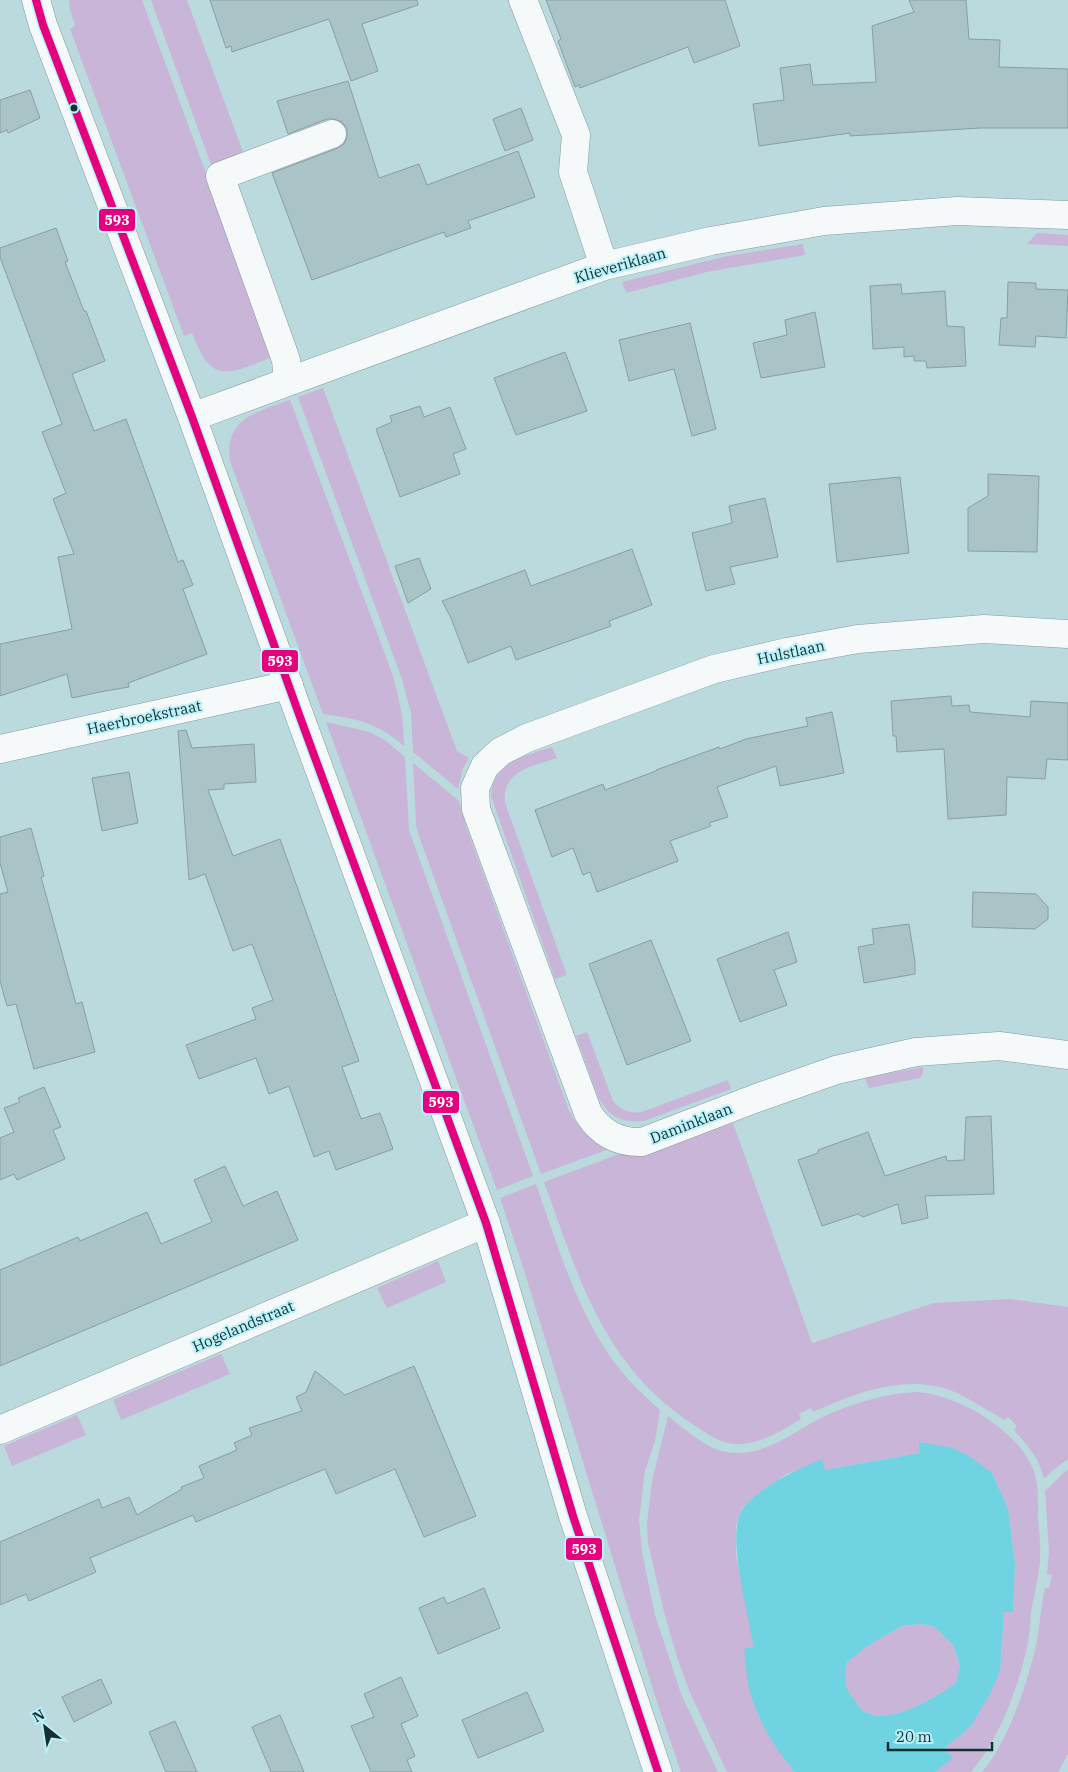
<svg xmlns="http://www.w3.org/2000/svg" width="1068" height="1772" viewBox="0 0 1068 1772" font-family="'IBM Plex Serif',serif">
<rect width="100%" height="100%" fill="#bbdade"/>
<g fill="#c8b5d7">
<path d="M69 0H142L268 341 265 342 270 358C226 375 211 384 192 333L184 336 70 29 75 26 70 10Z"/>
<polygon points="151,0 187,0 244,155 212,167"/>
<polygon points="1037,233 1068,235 1068,246 1027,244"/>
<polygon points="803,244 805,255 707,272 626,293 622,282 727,256"/>
<polygon points="323,388 457,751 469,758 463,769 458,789 413,752 411,713 402,679 298,397"/>
<path d="M290 400 391 670C399 695 404 720 404 746 376 722 358 719 323 714L230 461C224 418 257 412 290 400Z"/>
<polygon points="326,722 370,732 386,741 405,757 409,830 533,1176 497,1190"/>
<path d="M552 747 557 758C533 766 501 771 505 803L567 975 555 979 491 796C493 762 525 756 552 747Z"/>
<path d="M413 763 459 801 466 826 568 1108C578 1129 588 1139 609 1149L541 1174 419 836 416 825Z"/>
<path d="M587 1032 613 1101C621 1110 629 1114 642 1112L728 1080 731 1089 644 1121C620 1123 610 1117 598 1097L576 1036Z"/>
<polygon points="923,1067 923,1073 920,1078 869,1088 865,1078"/>
<path d="M733 1123 812 1343 934 1303 1011 1299 1068 1307V1459L1052 1471 1044 1479C1039 1458 1028 1446 1014 1430L1017 1426 1008 1417 1004 1420C989 1411 973 1401 957 1393 909 1372 858 1392 813 1412L811 1408 799 1414 801 1419C783 1430 764 1442 742 1444 723 1446 710 1435 694 1425 603 1366 579 1278 544 1182L622 1153 641 1154 660 1150Z"/>
<path d="M536 1184C555 1238 574 1302 606 1350 620 1373 640 1392 660 1410L655 1441 645 1471 639 1520 642 1552 655 1615 670 1660 681 1694 718 1772H681L656 1699 523 1267 500 1198Z"/>
<polygon points="438,1261 446,1282 387,1308 377,1288"/>
<polygon points="221,1354 230,1374 121,1420 113,1400"/>
<path d="M918 1392C959 1396 1017 1429 1033 1469 1039 1484 1038 1502 1038 1518 1039 1531 1041 1546 1040 1559 1039 1577 1034 1594 1031 1612 1030 1622 1030 1632 1028 1642 1020 1684 999 1740 971 1772H935L953 1758 944 1749 971 1726 1000 1671 1004 1612H1013L1015 1564 1008 1509 992 1473 920 1442V1453L824 1470 822 1460 787 1474 763 1490 742 1508 736 1525V1556L755 1647 785 1760 795 1772H727L690 1693 677 1657 664 1612 648 1543 647 1524 652 1481 668 1416C683 1428 707 1449 726 1452 765 1459 796 1429 829 1414 858 1402 886 1393 918 1392Z"/>
<polygon points="77,1415 86,1435 12,1466 4,1446"/>
<path d="M1068 1469V1754L1058 1772H982C1008 1743 1029 1679 1037 1641 1040 1624 1041 1606 1045 1588H1049L1052 1575 1047 1574 1049 1551 1045 1491Z"/>
<path d="M922 1624 935 1627 953 1645 960 1666 956 1683C934 1698 890 1727 863 1711 860 1709 858 1704 856 1702 843 1686 844 1681 847 1662L869 1645 902 1626Z"/>
</g>
<path fill="#6fd3e1" fill-rule="evenodd" d="M919 1442 953 1448 972 1458 992 1473 1008 1509 1015 1564 1013 1612H1004L1000 1671 990 1694 971 1726 944 1749 953 1758 935 1772H795C774 1747 757 1720 749 1688 746 1675 746 1662 744 1649L754 1647C749 1617 724 1530 744 1507 764 1484 795 1471 822 1459L825 1470 920 1453ZM922 1624 935 1627 953 1645 960 1666 956 1683C934 1698 890 1727 863 1711 860 1709 858 1704 856 1702 843 1686 844 1681 847 1662L869 1645 902 1626Z"/>
<g fill="#aac3c6" stroke="#879fa3">
<polygon points="210,0 417,0 418,5 362,24 378,71 351,81 329,19 232,52 231,46 226,48"/>
<polygon points="546,0 725,0 740,46 694,63 688,47 580,88 579,85 575,87 558,41 561,39"/>
<polygon points="909,0 966,0 969,39 1000,40 999,67 1068,69 1068,128 980,128 850,136 850,133 759,146 753,104 784,100 780,68 810,64 813,85 876,82 872,26 914,12"/>
<polygon points="348,81 379,178 419,164 427,185 518,151 535,197 468,221 471,228 446,237 444,232 312,280 272,173 338,148 344,144 347,137 347,129 342,122 334,119 327,119 288,134 277,101"/>
<polygon points="30,90 40,118 8,133 7,130 0,133 0,100"/>
<polygon points="521,108 533,140 505,151 493,119"/>
<polygon points="56,228 68,261 65,262 84,311 86,311 105,361 72,374 94,431 126,419 178,562 183,560 193,585 183,589 207,654 128,683 129,687 100,692 72,698 67,674 0,696 0,644 72,629 58,557 74,554 53,499 66,493 42,432 62,424 0,257 0,248"/>
<polygon points="1008,282 1036,283 1036,289 1068,290 1066,338 1036,336 1035,347 999,345 1001,318 1007,318"/>
<polygon points="901,284 902,294 945,291 947,326 964,327 966,366 927,368 926,361 914,361 914,356 904,357 904,347 873,349 870,286"/>
<polygon points="815,312 825,367 761,378 753,343 787,335 785,320"/>
<polygon points="690,323 716,429 692,436 674,369 629,381 619,340"/>
<polygon points="565,352 587,411 516,435 494,378"/>
<polygon points="420,406 424,417 450,407 466,449 453,454 460,474 400,497 376,429 392,422 390,416"/>
<polygon points="988,474 1039,476 1037,552 968,551 968,508 988,496"/>
<polygon points="900,477 909,553 837,562 829,484"/>
<polygon points="765,498 778,557 730,567 735,584 706,591 692,533 732,523 729,506"/>
<polygon points="632,549 652,605 609,621 611,626 516,660 511,646 468,663 451,618 442,601 525,570 531,586"/>
<polygon points="419,558 431,589 408,603 395,566"/>
<polygon points="951,696 952,706 969,705 970,712 1030,717 1031,701 1068,703 1068,760 1047,759 1045,779 1007,777 1006,815 948,819 944,749 897,752 896,736 893,736 891,701"/>
<polygon points="832,712 844,773 780,786 776,766 717,787 728,817 709,823 711,826 670,841 678,861 597,892 590,872 583,875 573,848 552,857 535,810 603,784 605,790 656,771 656,770 719,747 720,749 746,739 808,726 806,718"/>
<polygon points="186,730 192,748 254,744 256,782 224,784 224,789 208,790 233,856 280,839 359,1061 342,1067 361,1119 380,1113 393,1149 336,1170 329,1151 314,1157 289,1086 269,1094 256,1058 199,1079 186,1045 256,1019 252,1008 273,1000 252,944 233,951 205,874 189,880 178,731"/>
<polygon points="129,772 138,823 102,831 92,778"/>
<polygon points="31,828 44,876 41,877 76,1004 82,1002 95,1052 34,1069 16,1004 7,1006 0,981 0,894 8,892 0,863 0,837"/>
<polygon points="973,892 1036,894 1048,907 1048,919 1035,929 972,927"/>
<polygon points="909,924 915,962 915,974 864,983 858,947 874,944 872,929"/>
<polygon points="788,932 797,962 774,970 787,1005 740,1022 717,959"/>
<polygon points="651,940 691,1041 627,1065 589,964"/>
<polygon points="44,1087 61,1127 53,1130 65,1159 17,1180 14,1174 0,1180 0,1138 14,1132 4,1108 20,1102 18,1098"/>
<polygon points="991,1116 994,1194 925,1196 928,1218 902,1224 898,1204 863,1217 858,1214 822,1226 798,1160 818,1153 818,1150 868,1132 885,1176 946,1156 947,1161 964,1160 966,1117"/>
<polygon points="225,1166 243,1206 277,1191 298,1240 0,1366 0,1270 78,1237 80,1241 147,1212 161,1244 212,1222 194,1180"/>
<polygon points="414,1366 476,1516 424,1537 395,1469 336,1494 325,1469 196,1522 193,1515 90,1558 96,1572 29,1601 26,1594 0,1605 0,1542 99,1499 102,1508 129,1497 137,1515 182,1489 181,1487 204,1478 199,1466 237,1450 234,1443 252,1435 249,1428 302,1411 296,1397 306,1392 315,1371 345,1395"/>
<polygon points="484,1588 500,1628 438,1654 419,1608 444,1597 447,1604"/>
<polygon points="401,1677 418,1716 401,1724 415,1756 407,1760 412,1772 371,1772 351,1726 374,1717 364,1694"/>
<polygon points="101,1679 112,1703 74,1722 62,1697"/>
<polygon points="527,1692 544,1731 478,1758 462,1720"/>
<polygon points="280,1715 304,1772 271,1772 252,1727"/>
<polygon points="175,1721 197,1772 166,1772 149,1732"/>
</g>
<g fill="none" stroke-linecap="round" stroke-linejoin="round">
<g stroke="#829b9e" stroke-width="29">
<g id="minor">
<polyline points="36,0 43,25 192,417 300,717 486,1223 573,1516 658,1772"/>
<polyline points="523,0 576,135 573,172 604,266"/>
<polyline points="288,381 286,360 220,176 332,134"/>
<polyline points="192,417 604,266 711,241 824,221 957,211 1068,215"/>
<path d="M1068 634 984 629 858 639 787 652 714 669 527 738 500 752 485 766 475 788 476 809 588 1113C600 1133 619 1143 642 1142L754 1099 836 1070 916 1052 999 1046 1068 1055"/>
<polyline points="0,749 289,685"/>
<polyline points="0,1430 486,1223"/>
</g>
</g>
<use href="#minor" stroke="#f5f9fa" stroke-width="28"/>
<g stroke="#b9f2fa" stroke-width="11">
<polyline id="bus-1" points="36,0 43,25 192,417 300,717 486,1223 573,1516 658,1772"/>
</g>
<use href="#bus-1" stroke="#e5007d" stroke-width="8"/>
</g>
<circle fill="#182f32" stroke="#b9f2fa" stroke-width="2" cx="74" cy="108" r="4.5"/>
<g text-anchor="middle" dominant-baseline="central" stroke-width="4" stroke-linejoin="round" paint-order="stroke">
<g font-size="15" fill="#182f32" stroke="#b9f2fa">
<text transform="translate(620 265) rotate(-16)">Klieveriklaan</text>
<text transform="translate(791 652) rotate(-12)">Hulstlaan</text>
<text transform="translate(144 717) rotate(-12)">Haerbroekstraat</text>
<text transform="translate(691 1123) rotate(-21)">Daminklaan</text>
<text transform="translate(243 1326) rotate(-23)">Hogelandstraat</text>
</g>
</g>
<g stroke="#b9f2fa" stroke-width="2">
<rect x="98" y="208" width="38" height="24" rx="5" fill="#e5007d"/>
<rect x="261" y="649" width="38" height="24" rx="5" fill="#e5007d"/>
<rect x="422" y="1090" width="38" height="24" rx="5" fill="#e5007d"/>
<rect x="565" y="1537" width="38" height="24" rx="5" fill="#e5007d"/>
</g>
<g font-size="14" text-anchor="middle" font-weight="bold" fill="#fff">
<text x="117" y="225">593</text>
<text x="280" y="666">593</text>
<text x="441" y="1107">593</text>
<text x="584" y="1554">593</text>
</g>
<g transform="translate(45 1727) rotate(330)" stroke="#b9f2fa" stroke-width="4" paint-order="stroke">
<path d="M0-4L9 19L0 12L-9 19Z" fill="#182f32"/>
<text y="-8" font-size="14" font-weight="bold" text-anchor="middle" fill="#182f32">N</text>
</g>
<path d="M888 1742v8h104v-8" fill="none" stroke="#182f32" stroke-width="2.5"/>
<text x="896" y="1742" font-size="15" fill="#182f32" stroke="#b9f2fa" stroke-width="4" paint-order="stroke">20 m</text>
</svg>
